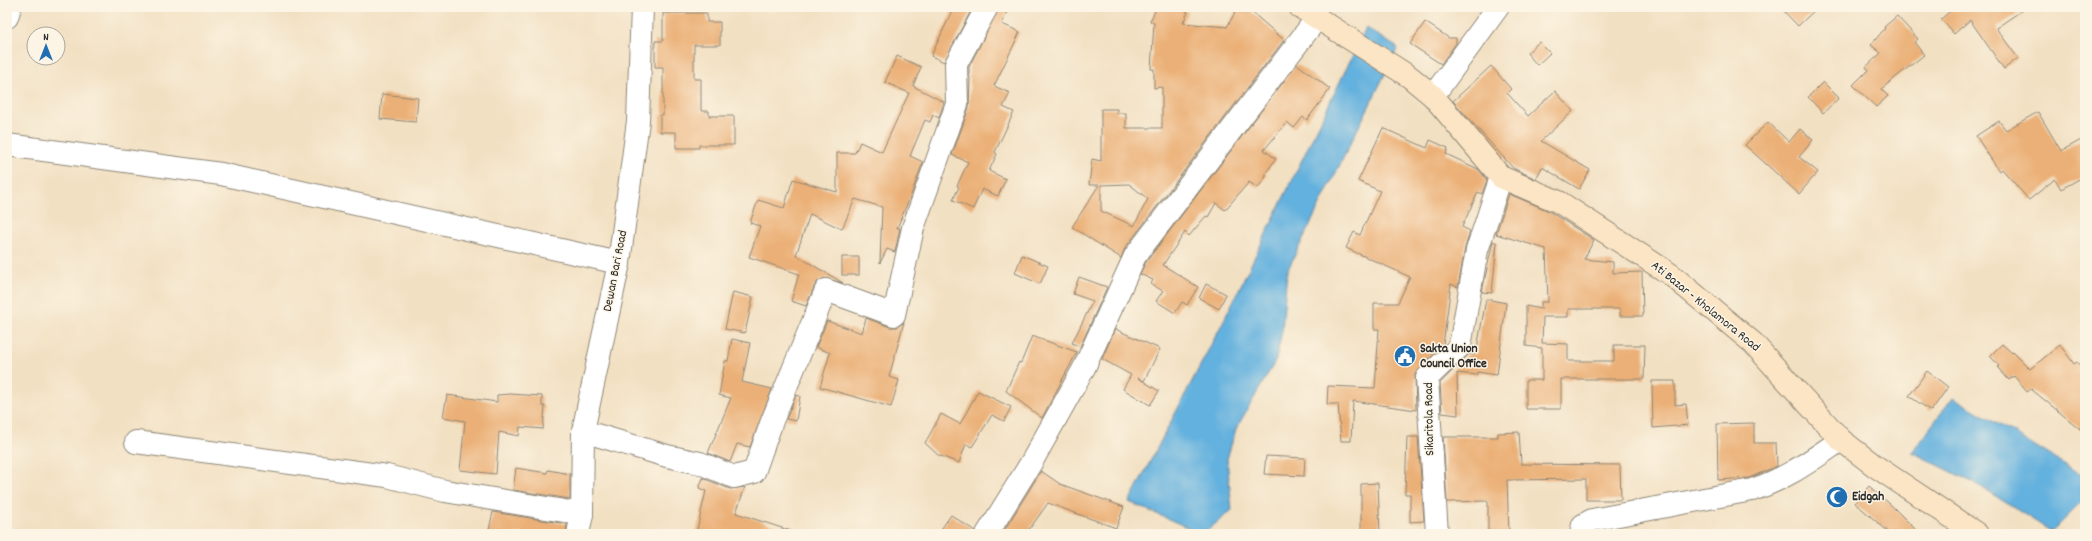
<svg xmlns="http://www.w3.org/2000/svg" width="2092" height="541" viewBox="0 0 2092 541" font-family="Dekko,sans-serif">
<rect width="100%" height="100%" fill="#fcf5e5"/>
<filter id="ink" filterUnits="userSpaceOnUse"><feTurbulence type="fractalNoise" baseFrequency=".025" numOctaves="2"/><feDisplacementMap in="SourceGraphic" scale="8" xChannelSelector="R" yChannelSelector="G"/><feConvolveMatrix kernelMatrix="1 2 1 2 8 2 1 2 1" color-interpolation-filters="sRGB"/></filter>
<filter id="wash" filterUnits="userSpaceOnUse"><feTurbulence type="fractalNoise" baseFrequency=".012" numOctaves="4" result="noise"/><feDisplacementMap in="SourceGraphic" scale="16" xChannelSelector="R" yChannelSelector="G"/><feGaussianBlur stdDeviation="0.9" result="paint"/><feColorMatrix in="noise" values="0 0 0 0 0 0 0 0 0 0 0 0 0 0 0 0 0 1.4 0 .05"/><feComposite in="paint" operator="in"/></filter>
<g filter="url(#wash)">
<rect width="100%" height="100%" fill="#f2e0c2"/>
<g fill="#64b1de" stroke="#486e84">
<polygon points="1366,28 1398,48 1287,271 1282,331 1276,360 1236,429 1227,459 1232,510 1203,534 1129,502 1225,318"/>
<polygon points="1953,397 2085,477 2085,499 2052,532 1978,485 1912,452"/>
</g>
<g id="blocks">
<g fill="#ebb077" fill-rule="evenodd">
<polygon points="954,7 973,7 944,62 931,56"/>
<polygon points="999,7 1009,7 1002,24 1020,32 994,86 1010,93 1003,107 1014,112 995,152 997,154 989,171 1006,179 998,196 982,189 973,209 953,200 959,187 957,186 968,162 952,155 969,108 970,77 969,76 969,67"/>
<path d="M1157 7H1178L1188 12 1183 23 1227 27 1238 7H1246L1284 40 1125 248 1121 258 1072 227 1099 185H1089L1092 159 1101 161V109H1117V113H1126V128H1162V87L1154 88V69H1151L1154 23 1150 21ZM1129 184 1148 199 1134 226 1101 211V185Z"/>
<polygon points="1780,7 1818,7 1798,26"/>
<polygon points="1955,7 2027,7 1996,28 2018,58 2004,69 1970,20 1954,34 1941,19"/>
<polygon points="663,13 707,13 707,22 720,22 720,45 694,45 694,79 701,79 701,111 709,111 709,116 734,116 734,145 699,145 699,148 676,148 676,132 660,132 660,115 663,115 663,67 655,67 655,41 663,41"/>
<polygon points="1897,16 1918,39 1914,42 1924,55 1881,89 1888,96 1876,107 1853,85 1868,70 1866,67 1881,53 1871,45 1885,28 1884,27"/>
<polygon points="1425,22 1449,38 1456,38 1456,43 1441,64 1410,44"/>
<polygon points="1539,42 1550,53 1537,65 1527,53"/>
<polygon points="897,56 921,67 913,86 944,102 939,118 933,115 930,122 925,120 910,156 923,162 911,195 897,228 900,228 895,252 887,249 880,263 882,207 855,199 842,229 810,214 796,255 843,283 824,278 815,285 806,306 791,301 799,274 749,257 760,226 750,223 758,200 784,208 793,179 837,192 837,153 855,153 860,142 882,152 909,93 885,82"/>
<polygon points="1297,64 1330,89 1307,120 1303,117 1294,128 1287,122 1264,150 1276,159 1265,174 1267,175 1258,188 1249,182 1225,210 1216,203 1208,217 1206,216 1189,236 1185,232 1163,265 1198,287 1187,305 1182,302 1175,313 1156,301 1163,291 1151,284 1153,280 1140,274 1146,262"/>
<polygon points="1491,66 1511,89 1507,93 1528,116 1555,91 1573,111 1541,141 1590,170 1579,189 1542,167 1536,179 1513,168 1453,101"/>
<polygon points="1823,82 1839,98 1823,113 1808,97"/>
<polygon points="382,94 418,98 416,122 380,119"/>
<polygon points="2038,112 2061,151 2085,138 2085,176 2061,189 2055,179 2029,200 2002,169 1999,171 1976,136 1999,121 2006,130"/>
<polygon points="1768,122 1789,142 1800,129 1813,140 1799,157 1818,172 1799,194 1745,145"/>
<polygon points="1383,128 1427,148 1430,140 1448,148 1446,154 1478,169 1487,180 1482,194 1478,192 1462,227 1470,231 1465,248 1458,287 1451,284 1443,345 1415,374 1416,410 1353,401 1351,441 1341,441 1338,404 1327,404 1328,386 1375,388 1379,329 1374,329 1374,303 1398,303 1410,277 1346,248 1354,232 1360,235 1380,191 1358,181"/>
<polygon points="1509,194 1547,210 1594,240 1584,259 1613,262 1613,273 1642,272 1643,316 1620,316 1620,309 1568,309 1568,317 1543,317 1542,343 1568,344 1568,361 1614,361 1614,345 1645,345 1644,379 1561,379 1561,409 1526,409 1526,380 1542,380 1542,348 1526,346 1526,306 1541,309 1541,302 1548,302 1546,249 1496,234"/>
<polygon points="1493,241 1497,243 1492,293 1482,292"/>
<polygon points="1022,255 1048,266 1040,284 1015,273"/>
<rect x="842" y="257" width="17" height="18"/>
<polygon points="1079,277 1107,287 1080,347 1072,343 1093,301 1073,294"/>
<polygon points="1206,284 1226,294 1219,309 1199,298"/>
<polygon points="733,292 753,297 745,333 725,329"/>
<polygon points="1486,299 1506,303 1497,375 1477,372 1477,375 1457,373 1458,415 1442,413 1440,383 1469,354 1476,354"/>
<polygon points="866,318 890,327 897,327 904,322 889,377 899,380 891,407 820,387 830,353 816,347 827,321 862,333"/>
<polygon points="1115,329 1160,349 1144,381 1138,378 1159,391 1150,405 1123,389 1131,375 1102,359"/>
<polygon points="1032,336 1077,352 1042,418 1006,391 1019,362 1021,363"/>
<polygon points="732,339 750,343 742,382 772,389 750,447 737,444 730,462 708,453 731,398 719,395 725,361 728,361"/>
<polygon points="2002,344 2012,353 2013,352 2030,369 2060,345 2074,364 2077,362 2085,371 2085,433 2031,389 2027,392 2014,376 2009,380 1997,367 1999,366 1990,356"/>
<polygon points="1927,371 1948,387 1931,411 1909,396"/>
<polygon points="1652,381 1675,381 1675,405 1686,404 1688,425 1653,428"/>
<polygon points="978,391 1011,407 1004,421 992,415 972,447 966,444 959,463 938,455 925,443 941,414 960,424"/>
<polygon points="510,394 542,396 542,406 545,406 543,429 520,427 519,436 499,432 496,474 460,470 465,421 443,417 447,395 497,402 497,395"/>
<polygon points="796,395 800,396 796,421 786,419"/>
<polygon points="1754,423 1754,443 1776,443 1777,466 1749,478 1718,480 1717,424"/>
<polygon points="1519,432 1521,464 1620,465 1621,500 1586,500 1586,479 1507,480 1509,534 1488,534 1488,501 1447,502 1443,437 1498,437 1498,433"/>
<polygon points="1407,437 1418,437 1424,521 1410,522 1410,494 1405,494"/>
<polygon points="1266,456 1305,458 1304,476 1264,474"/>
<polygon points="516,468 547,473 548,470 570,474 570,499 513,490"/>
<polygon points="1041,471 1060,484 1124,507 1116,528 1048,503 1026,534 1002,534"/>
<polygon points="703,478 730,489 745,487 736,513 791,531 790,534 696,534 706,491 699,488"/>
<polygon points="1378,483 1380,534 1361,534 1361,484"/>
<polygon points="1869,486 1891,505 1920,534 1891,534 1855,503"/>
<polygon points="493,512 567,524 566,534 488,534"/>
<polygon points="951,515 975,531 975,534 950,534 942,528"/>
</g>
</g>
</g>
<g filter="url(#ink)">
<use href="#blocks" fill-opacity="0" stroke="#8e8676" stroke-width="1"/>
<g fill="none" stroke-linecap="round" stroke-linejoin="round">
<g stroke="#8e8676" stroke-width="24">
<g id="minor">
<polyline points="7,17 10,7"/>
<polyline points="1433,96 1498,7"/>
<polyline points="7,145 221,174 619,263"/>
<polyline points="583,431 667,456 700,463 734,477 754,472 772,421 826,290 894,315 913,228 957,104 956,64 987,7"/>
<polyline points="136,442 387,476 445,491 582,514"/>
<polyline points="578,534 582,514 583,431 619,263 638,121 642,7"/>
<polyline points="987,534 1031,463 1084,368 1135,256 1317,18"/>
<polyline points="1437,534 1427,378 1460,346 1477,250 1501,177"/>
<path d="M1581 534 1583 525 1592 520 1752 490C1788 478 1810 461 1841 440"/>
</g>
</g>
<g stroke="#8e8676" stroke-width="24">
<polyline id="secondary" points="1300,7 1410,77 1433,96 1501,177 1559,202 1670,274 1753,343 1841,440 1875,466 1977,534"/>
</g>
<use href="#minor" stroke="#fff" stroke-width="22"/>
<use href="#secondary" stroke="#fce5c4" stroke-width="22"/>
</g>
</g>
<defs>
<g id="civic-disc" transform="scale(1.15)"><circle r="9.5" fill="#1f6fb2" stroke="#fcf5e5"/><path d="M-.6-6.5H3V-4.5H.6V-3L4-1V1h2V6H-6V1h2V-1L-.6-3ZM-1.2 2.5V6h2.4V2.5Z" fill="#fff"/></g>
<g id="mosque-disc" transform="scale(1.15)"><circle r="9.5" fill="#1f6fb2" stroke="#fcf5e5"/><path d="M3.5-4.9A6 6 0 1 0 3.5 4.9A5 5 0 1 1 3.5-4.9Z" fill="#fff"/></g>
</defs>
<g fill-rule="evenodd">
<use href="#civic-disc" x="1405" y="356"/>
<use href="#mosque-disc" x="1837" y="497"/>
</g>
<g text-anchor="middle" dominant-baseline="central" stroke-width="3" stroke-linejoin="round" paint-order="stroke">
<g font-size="13" fill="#2b2b2b" stroke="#fcf5e5">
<text transform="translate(616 271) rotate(-79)">Dewan Bari Road</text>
<text transform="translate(1705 307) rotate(39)">Ati Bazar - Kholamora Road</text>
<text transform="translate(1430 419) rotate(-91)">Sikaritola Road</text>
</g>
<g font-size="13" font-weight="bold" fill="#2b2b2b" stroke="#fcf5e5" text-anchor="start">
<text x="1420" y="349">Sakta Union<tspan x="1420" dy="15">Council Office</tspan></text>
<text x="1852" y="497">Eidgah</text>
</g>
</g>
<rect width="2092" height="541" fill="none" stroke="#fcf5e5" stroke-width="24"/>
<g transform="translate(46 46)"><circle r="19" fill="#fcf5e5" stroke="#a8a49b"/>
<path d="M0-3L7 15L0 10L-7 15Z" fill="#1f6fb2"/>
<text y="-6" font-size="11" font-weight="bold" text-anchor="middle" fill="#2b2b2b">N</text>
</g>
</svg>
